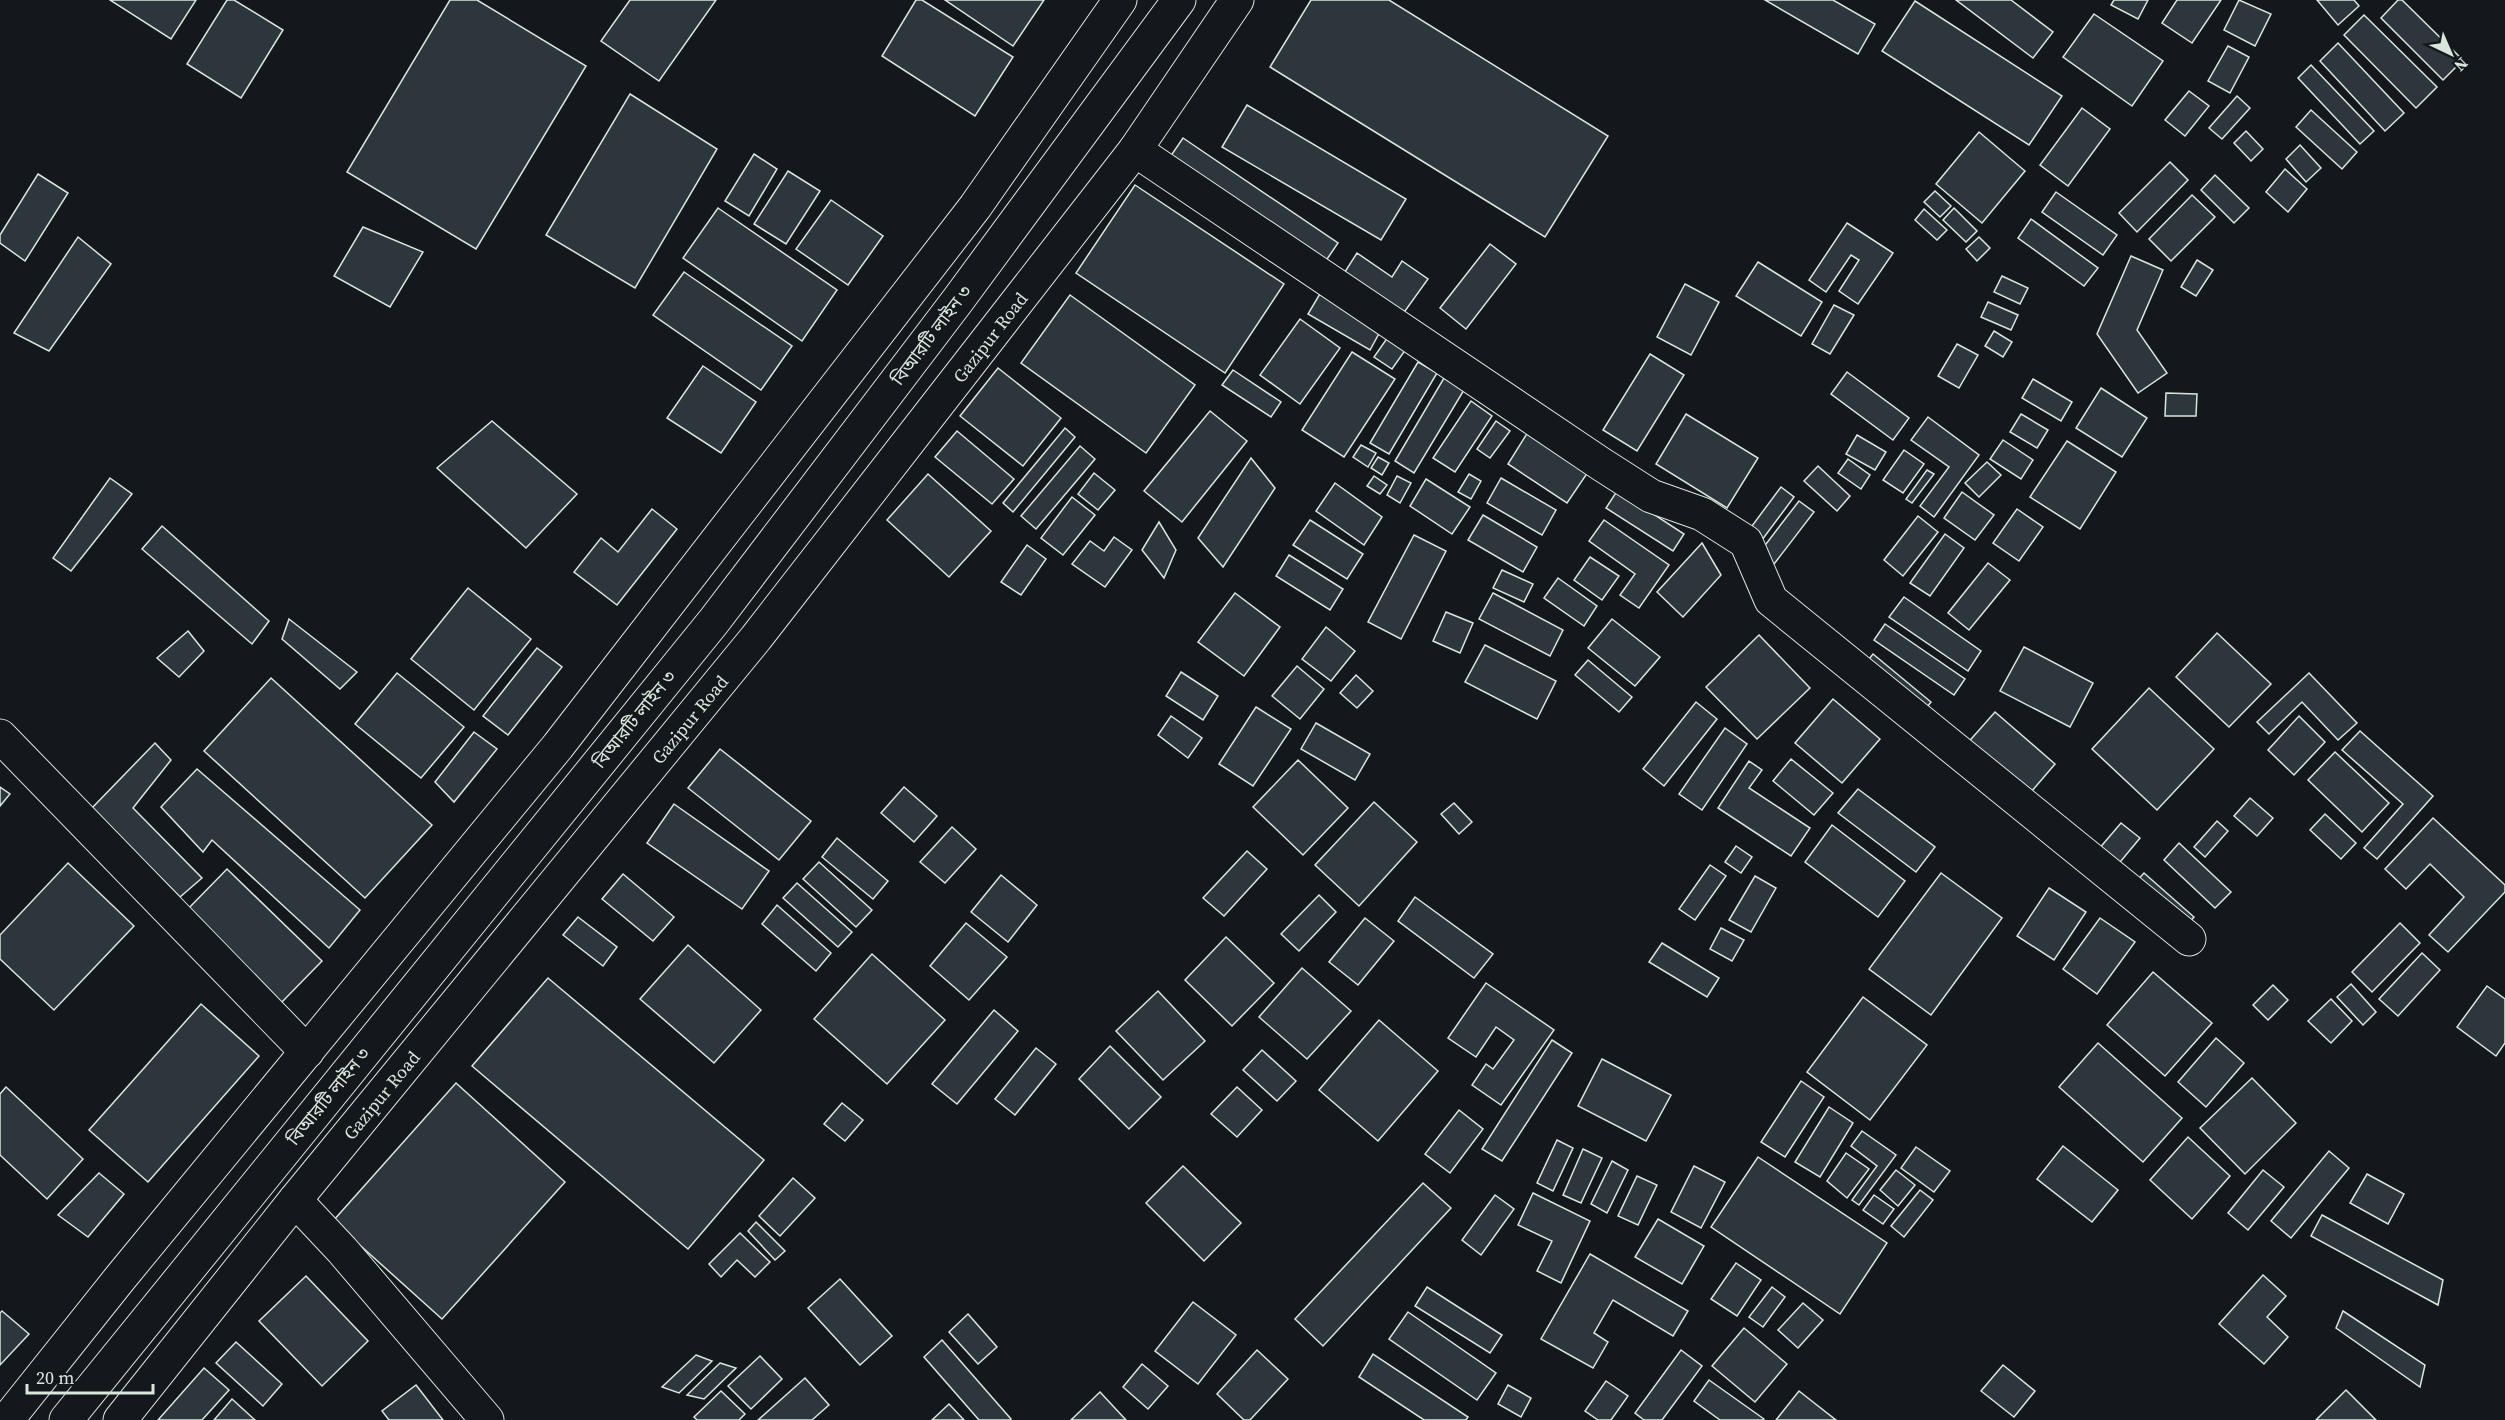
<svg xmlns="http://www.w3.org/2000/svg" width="2505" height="1420" viewBox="0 0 2505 1420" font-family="'Source Serif 4','Noto Sans Bengali',serif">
<rect width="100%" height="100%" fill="#14181c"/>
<g fill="#2c363c" stroke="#d8e6dc" stroke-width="1.5">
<polygon points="110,0 196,0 171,39"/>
<polygon points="227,0 234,0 283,30 241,98 187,64"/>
<polygon points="450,0 477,0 586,66 476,249 347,172"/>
<polygon points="630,0 716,0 659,81 601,41"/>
<polygon points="916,0 922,0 1013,57 975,116 882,56"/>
<polygon points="945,0 1044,0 1013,46"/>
<polygon points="1311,0 1389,0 1608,136 1545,237 1270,67"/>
<polygon points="1765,0 1833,0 1875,24 1858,54"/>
<polygon points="1956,0 2011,0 2053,32 2033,58"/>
<polygon points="2114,0 2148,0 2138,19 2111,5"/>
<polygon points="2177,0 2221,0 2192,43 2162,23"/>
<polygon points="2239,0 2271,14 2255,46 2224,30"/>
<polygon points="2317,0 2354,0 2359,6 2338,25"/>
<polygon points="2398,0 2402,0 2463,60 2443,80 2381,18"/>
<polygon points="1915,1 2062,96 2029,145 1882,51"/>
<polygon points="2094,14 2163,61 2132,106 2063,57"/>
<polygon points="2364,15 2437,87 2416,108 2344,35"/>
<polygon points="2338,43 2404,113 2385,131 2320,61"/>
<polygon points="2228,46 2249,57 2230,93 2208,81"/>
<polygon points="2311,65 2374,131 2360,144 2298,78"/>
<polygon points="2189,91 2209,106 2185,136 2165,120"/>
<polygon points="630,94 717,149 635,288 546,235"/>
<polygon points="2237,96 2250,108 2222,139 2209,128"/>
<polygon points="1247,105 1406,199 1381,240 1222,147"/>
<polygon points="2082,108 2110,129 2068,186 2040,165"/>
<polygon points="2311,110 2357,152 2342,169 2296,127"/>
<polygon points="2246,131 2263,149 2251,161 2234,143"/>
<polygon points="1979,132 2025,171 1982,223 1936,184"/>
<polygon points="1183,138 1338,243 1323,265 1168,160"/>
<polygon points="2300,145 2321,168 2306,182 2286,159"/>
<polygon points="754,154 777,169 749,216 725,201"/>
<polygon points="2170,162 2188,180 2137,232 2119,213"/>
<polygon points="2285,169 2307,189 2288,212 2266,192"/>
<polygon points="788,171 820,191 786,244 754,224"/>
<polygon points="38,174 68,193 25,261 0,243 0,235"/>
<polygon points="2215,175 2249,208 2234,223 2201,190"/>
<polygon points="1135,185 1284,284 1225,373 1076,273"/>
<polygon points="1935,191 1951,206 1940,217 1924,202"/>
<polygon points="2056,192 2117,235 2103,255 2042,212"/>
<polygon points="2192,195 2215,217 2171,261 2149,239"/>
<polygon points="831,200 883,236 848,285 796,249"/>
<polygon points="718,208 837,290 802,341 683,258"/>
<polygon points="1954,208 1977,231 1966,242 1943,220"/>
<polygon points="1924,209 1947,230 1937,240 1915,220"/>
<polygon points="2031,219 2098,268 2084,286 2018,238"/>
<polygon points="1847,223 1893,253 1858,304 1839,291 1859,260 1851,255 1826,292 1809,280"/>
<polygon points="363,227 423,252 390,307 334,276"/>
<polygon points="78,237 111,264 49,351 14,333"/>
<polygon points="1979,237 1990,248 1977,261 1966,249"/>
<polygon points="1490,244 1516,264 1466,329 1440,308"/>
<polygon points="1357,253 1392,277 1402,261 1428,279 1400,318 1341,278"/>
<polygon points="2131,256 2163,270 2137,330 2167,373 2138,393 2097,334"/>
<polygon points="2197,260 2213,270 2196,296 2181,287"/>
<polygon points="1758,262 1822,302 1801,336 1736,296"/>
<polygon points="684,272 792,346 761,390 653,315"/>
<polygon points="2002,276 2028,288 2020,304 1994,292"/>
<polygon points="1685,284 1719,302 1691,355 1657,337"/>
<polygon points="1321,292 1382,328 1370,350 1308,314"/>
<polygon points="1070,295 1195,385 1146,453 1021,363"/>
<polygon points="1988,302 2018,315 2011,330 1981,317"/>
<polygon points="1834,305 1854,315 1830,354 1812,344"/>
<polygon points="1300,319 1340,348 1300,404 1260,375"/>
<polygon points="1994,331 2012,342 2003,357 1985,346"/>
<polygon points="1388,337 1406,349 1392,369 1374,357"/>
<polygon points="1957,344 1978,355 1959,388 1938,376"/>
<polygon points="1352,352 1395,379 1344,457 1302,430"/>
<polygon points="1650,354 1684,375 1637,451 1603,430"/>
<polygon points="1418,362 1437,373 1389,454 1370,443"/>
<polygon points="703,366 756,402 721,453 667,418"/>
<polygon points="998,368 1061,418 1023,466 960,416"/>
<polygon points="1233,370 1281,402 1271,417 1222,385"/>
<polygon points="1847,372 1909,418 1893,440 1831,394"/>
<polygon points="1444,378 1464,390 1414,473 1395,461"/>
<polygon points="2033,379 2072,402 2061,421 2022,398"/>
<polygon points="2101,388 2147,418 2122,457 2076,428"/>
<polygon points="2166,393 2197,394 2196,416 2165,416"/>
<polygon points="1471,401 1492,416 1455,472 1433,458"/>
<polygon points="1210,411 1247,441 1182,522 1144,491"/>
<polygon points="1686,414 1758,458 1727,508 1656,464"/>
<polygon points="2021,414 2048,430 2037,448 2010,432"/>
<polygon points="1928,417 1979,455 1934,517 1920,506 1949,467 1911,440"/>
<polygon points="492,421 577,494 526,548 437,468"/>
<polygon points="1496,421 1510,431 1490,458 1477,449"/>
<polygon points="1065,428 1075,437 1013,512 1003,503"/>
<polygon points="957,431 1014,479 992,504 935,457"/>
<polygon points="1528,432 1588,472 1567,503 1508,464"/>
<polygon points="1857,435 1886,452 1875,470 1846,454"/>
<polygon points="2003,440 2033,460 2021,479 1990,459"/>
<polygon points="2067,441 2116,472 2080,529 2030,497"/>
<polygon points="1361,445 1376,453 1368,467 1353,457"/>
<polygon points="1080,446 1095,459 1036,529 1021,516"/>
<polygon points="1904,450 1924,464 1903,493 1883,480"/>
<polygon points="1378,457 1389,463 1382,475 1371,468"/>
<polygon points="1251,458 1275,488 1223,567 1198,538"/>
<polygon points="1848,459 1870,475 1861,489 1838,473"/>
<polygon points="1987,462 2001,475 1979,497 1965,483"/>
<polygon points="1818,466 1850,496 1837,511 1804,481"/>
<polygon points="1927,470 1934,474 1912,503 1906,499"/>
<polygon points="1094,473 1115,490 1098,510 1078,494"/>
<polygon points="928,474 991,531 949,577 887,520"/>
<polygon points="1469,474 1481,481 1471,499 1458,492"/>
<polygon points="1374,476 1387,485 1380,494 1367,486"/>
<polygon points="1397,476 1411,483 1400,503 1387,495"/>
<polygon points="110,478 132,494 71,571 53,558"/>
<polygon points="1501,478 1556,510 1542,535 1487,503"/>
<polygon points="1426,479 1470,507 1452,534 1410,506"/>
<polygon points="1335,483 1382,517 1364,545 1316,511"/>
<polygon points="1781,487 1794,497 1759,544 1746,534"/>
<polygon points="1619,488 1621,493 1684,534 1673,551 1606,508"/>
<polygon points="1962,492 1994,515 1975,540 1944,518"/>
<polygon points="1072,497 1095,515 1063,555 1041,538"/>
<polygon points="1799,501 1814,512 1771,568 1756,557"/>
<polygon points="652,509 677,529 617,605 574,572 601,538 618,552"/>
<polygon points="2017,509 2043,527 2019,561 1993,543"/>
<polygon points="1483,515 1537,547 1523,572 1468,540"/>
<polygon points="1918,516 1938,532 1903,576 1884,560"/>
<polygon points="1310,520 1363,554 1347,579 1293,545"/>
<polygon points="1604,520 1669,565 1639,608 1620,595 1635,574 1589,541"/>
<polygon points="1159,522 1176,550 1164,578 1142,550"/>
<polygon points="162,526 269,621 252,644 142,549"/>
<polygon points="1945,534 1964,548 1930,596 1910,583"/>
<polygon points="1414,535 1446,551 1401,639 1368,622"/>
<polygon points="1114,537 1132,550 1105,587 1072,564 1090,541 1104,551"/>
<polygon points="1702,543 1721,575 1683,617 1657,592"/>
<polygon points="1027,545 1046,559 1021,595 1001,582"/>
<polygon points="1289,555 1343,589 1330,610 1276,576"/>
<polygon points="1590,557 1619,576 1602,600 1574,580"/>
<polygon points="1988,563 2010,580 1969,630 1948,613"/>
<polygon points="1502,570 1533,584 1524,602 1493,588"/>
<polygon points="1558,578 1597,606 1584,626 1544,598"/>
<polygon points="468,588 531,639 474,710 411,659"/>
<polygon points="1235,593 1280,627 1244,676 1198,642"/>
<polygon points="1493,593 1563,630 1550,656 1479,619"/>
<polygon points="1904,597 1981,651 1968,671 1889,617"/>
<polygon points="1446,612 1473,623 1460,653 1433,641"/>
<polygon points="289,619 357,672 340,689 282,639"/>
<polygon points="1612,619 1660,657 1635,686 1588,648"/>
<polygon points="1885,624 1965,679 1954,695 1874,640"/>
<polygon points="1326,627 1355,651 1331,681 1302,659"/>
<polygon points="188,631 204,651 179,677 157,658"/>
<polygon points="2217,633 2271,684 2229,727 2176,677"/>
<polygon points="1759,635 1810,688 1757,739 1706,687"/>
<polygon points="1485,645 1556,681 1537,719 1465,682"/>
<polygon points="2024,647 2093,683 2070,727 2000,691"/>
<polygon points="537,648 562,667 508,735 483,716"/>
<polygon points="1873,654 1931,702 1920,716 1862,668"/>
<polygon points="1588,660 1632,697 1619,712 1575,675"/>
<polygon points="1297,666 1324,689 1300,719 1272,696"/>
<polygon points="1181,672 1218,696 1203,720 1166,696"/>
<polygon points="397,673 464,727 421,778 355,724"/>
<polygon points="2309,673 2357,723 2338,740 2302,702 2269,734 2257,722"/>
<polygon points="1356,675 1373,691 1357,708 1340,693"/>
<polygon points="271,678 432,825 365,898 204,751"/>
<polygon points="2149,688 2214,749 2157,810 2092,749"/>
<polygon points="1833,699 1880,739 1842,783 1795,743"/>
<polygon points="1696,702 1717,719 1664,786 1643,769"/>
<polygon points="1256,707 1291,729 1253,786 1219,764"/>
<polygon points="1995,712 2055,764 2025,799 1965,746"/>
<polygon points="1171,716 1202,738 1188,758 1158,735"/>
<polygon points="2299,716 2325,742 2294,775 2268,750"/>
<polygon points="1316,723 1370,754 1355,780 1301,749"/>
<polygon points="1725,728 1747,744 1702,810 1679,794"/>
<polygon points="2360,731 2433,796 2377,859 2364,848 2403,804 2342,750"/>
<polygon points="474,732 497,749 454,802 435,782"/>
<polygon points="155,743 171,760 133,808 202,878 180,897 92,808"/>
<polygon points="720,749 811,821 779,860 688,788"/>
<polygon points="2335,752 2389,803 2362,832 2308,780"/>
<polygon points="1791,759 1833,793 1814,815 1773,781"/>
<polygon points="1298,760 1348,808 1303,855 1253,807"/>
<polygon points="1749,761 1762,770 1749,788 1810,828 1791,856 1718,808"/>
<polygon points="197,769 360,910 329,948 212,840 203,852 161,807"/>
<polygon points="0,787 10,794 0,806"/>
<polygon points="904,787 937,816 914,842 881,813"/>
<polygon points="1858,789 1935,847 1916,872 1838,813"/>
<polygon points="2250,798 2273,818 2257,836 2234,816"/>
<polygon points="1374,802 1417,842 1359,906 1315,865"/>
<polygon points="1454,803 1472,822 1459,834 1441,814"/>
<polygon points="674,804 769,871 742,909 647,843"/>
<polygon points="2325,814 2356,843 2341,859 2310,830"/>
<polygon points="2433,818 2505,885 2505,892 2448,952 2429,935 2464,897 2430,864 2406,889 2385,869"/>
<polygon points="2217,821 2228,831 2205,857 2194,847"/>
<polygon points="2121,823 2140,838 2116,867 2098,850"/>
<polygon points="1832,825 1905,881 1878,917 1805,862"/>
<polygon points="952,827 976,849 945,883 920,862"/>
<polygon points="837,838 888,881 873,899 822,857"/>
<polygon points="2179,843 2231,892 2215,908 2164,860"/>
<polygon points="1736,846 1752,857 1741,873 1725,862"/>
<polygon points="1247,851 1267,869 1224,916 1203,898"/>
<polygon points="819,862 872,910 856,927 803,879"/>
<polygon points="68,863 134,926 54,1010 0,959 0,935"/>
<polygon points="1710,865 1726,876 1695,920 1679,909"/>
<polygon points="227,869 322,961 281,1003 186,911"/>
<polygon points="1941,873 2002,918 1931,1015 1869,969"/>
<polygon points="2144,873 2194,917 2183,930 2132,886"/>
<polygon points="623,874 674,917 653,941 602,899"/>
<polygon points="1001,875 1037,905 1008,942 971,912"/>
<polygon points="1755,876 1776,888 1751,932 1729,920"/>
<polygon points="797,883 852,932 838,947 783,898"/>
<polygon points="2049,888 2086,912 2054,960 2017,936"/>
<polygon points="1319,895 1336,912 1299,951 1281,934"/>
<polygon points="1415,897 1493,954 1474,978 1398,921"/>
<polygon points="777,905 831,953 816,971 762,924"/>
<polygon points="578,917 617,947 603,966 563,935"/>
<polygon points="1365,918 1394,941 1358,985 1329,962"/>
<polygon points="2100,918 2135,942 2097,994 2063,969"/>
<polygon points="966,923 1007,957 969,1000 930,966"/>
<polygon points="2400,923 2420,943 2372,992 2352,972"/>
<polygon points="1721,928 1744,940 1732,961 1710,949"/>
<polygon points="1226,937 1274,983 1232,1026 1185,980"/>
<polygon points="1662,943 1719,978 1707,997 1649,962"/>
<polygon points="688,945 761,1010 714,1063 640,999"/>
<polygon points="2422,953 2440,970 2398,1016 2379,999"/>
<polygon points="872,954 945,1020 887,1084 814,1019"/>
<polygon points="1302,968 1351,1011 1307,1059 1259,1017"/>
<polygon points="2153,972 2212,1023 2165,1076 2107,1025"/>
<polygon points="548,978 764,1160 688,1249 472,1066"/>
<polygon points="1486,983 1554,1030 1501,1105 1472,1085 1486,1064 1493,1069 1514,1040 1496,1027 1476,1057 1448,1038"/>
<polygon points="2351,984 2376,1012 2363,1025 2337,997"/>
<polygon points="2273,985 2288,1000 2268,1020 2253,1005"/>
<polygon points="2487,986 2505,999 2505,1043 2496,1056 2457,1027"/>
<polygon points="1158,991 1205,1041 1163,1080 1116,1031"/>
<polygon points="1863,997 1927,1045 1870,1120 1807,1072"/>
<polygon points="2331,999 2352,1021 2331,1043 2308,1021"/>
<polygon points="201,1004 259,1056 148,1182 89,1130"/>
<polygon points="994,1010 1018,1031 957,1104 932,1084"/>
<polygon points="1379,1020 1438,1071 1378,1141 1319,1090"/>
<polygon points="2216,1038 2244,1063 2206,1107 2178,1082"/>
<polygon points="1552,1040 1572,1053 1502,1161 1482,1149"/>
<polygon points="2098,1043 2182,1118 2143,1162 2059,1087"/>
<polygon points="1110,1046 1161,1097 1129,1129 1079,1079"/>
<polygon points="1036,1048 1056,1064 1015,1115 995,1099"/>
<polygon points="1262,1050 1296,1081 1277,1101 1243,1070"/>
<polygon points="1602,1059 1671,1095 1646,1141 1578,1106"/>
<polygon points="2252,1078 2296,1123 2245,1174 2200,1128"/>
<polygon points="1801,1081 1824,1097 1785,1157 1761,1142"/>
<polygon points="456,1083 565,1182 442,1319 333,1221"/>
<polygon points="6,1087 83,1159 47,1199 0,1155 0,1094"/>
<polygon points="1237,1087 1262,1110 1237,1137 1211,1114"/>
<polygon points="842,1103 863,1120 845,1141 824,1124"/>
<polygon points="1829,1107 1853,1123 1820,1177 1795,1162"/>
<polygon points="1459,1110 1483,1129 1450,1173 1425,1154"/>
<polygon points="1862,1131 1896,1155 1859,1205 1852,1200 1877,1166 1851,1146"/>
<polygon points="2188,1137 2230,1176 2192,1219 2150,1180"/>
<polygon points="1557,1140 1573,1148 1553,1191 1537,1183"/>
<polygon points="2063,1146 2118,1190 2092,1222 2037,1179"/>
<polygon points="1916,1147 1950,1171 1934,1192 1901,1168"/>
<polygon points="1583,1149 1602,1158 1581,1203 1563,1195"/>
<polygon points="2329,1151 2349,1168 2291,1238 2271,1221"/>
<polygon points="1846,1153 1869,1169 1847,1198 1827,1181"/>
<polygon points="1758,1157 1887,1243 1840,1314 1711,1227"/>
<polygon points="1612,1161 1628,1170 1607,1213 1591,1204"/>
<polygon points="1183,1166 1241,1223 1204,1261 1146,1203"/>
<polygon points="1694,1166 1725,1182 1701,1228 1671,1212"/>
<polygon points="1896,1170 1915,1185 1898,1206 1880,1190"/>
<polygon points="2263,1170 2284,1187 2248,1230 2228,1213"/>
<polygon points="99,1173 124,1194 88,1237 58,1215"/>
<polygon points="2367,1174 2404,1194 2388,1224 2350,1203"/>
<polygon points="1637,1176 1657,1185 1638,1225 1618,1216"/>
<polygon points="793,1178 815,1198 780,1236 759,1216"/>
<polygon points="1423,1183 1451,1208 1323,1346 1295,1319"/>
<polygon points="1920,1190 1933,1200 1904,1237 1891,1226"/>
<polygon points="1533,1193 1590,1221 1561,1283 1537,1271 1552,1241 1518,1225"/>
<polygon points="1495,1195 1514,1209 1481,1255 1462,1240"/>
<polygon points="1874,1195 1894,1209 1883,1224 1863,1210"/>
<polygon points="2322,1215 2443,1280 2438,1305 2311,1236"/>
<polygon points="1658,1219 1704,1246 1682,1284 1635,1257"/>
<polygon points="756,1222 785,1251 775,1260 748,1231"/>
<polygon points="740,1233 770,1262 755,1277 737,1260 721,1277 709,1264"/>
<polygon points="1590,1254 1688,1311 1673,1336 1613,1300 1594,1333 1608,1342 1593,1368 1541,1339"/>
<polygon points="1736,1263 1761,1280 1737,1316 1711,1299"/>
<polygon points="2263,1275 2286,1296 2267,1317 2288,1337 2264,1364 2219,1324"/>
<polygon points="306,1276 368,1341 322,1386 259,1321"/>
<polygon points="840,1279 892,1336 860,1365 808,1308"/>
<polygon points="1427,1287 1502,1335 1490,1353 1415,1306"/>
<polygon points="1772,1287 1785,1297 1763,1327 1749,1317"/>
<polygon points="1193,1302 1236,1335 1198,1384 1155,1351"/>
<polygon points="1803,1303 1823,1320 1798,1348 1778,1330"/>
<polygon points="2,1311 29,1334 0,1365 0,1313"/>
<polygon points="2343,1311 2425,1365 2420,1387 2336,1328"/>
<polygon points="1408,1312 1496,1373 1477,1400 1389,1339"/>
<polygon points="968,1314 997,1347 978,1364 949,1332"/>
<polygon points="1744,1328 1787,1364 1755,1402 1712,1366"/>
<polygon points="942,1340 1011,1419 1010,1420 979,1420 924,1357"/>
<polygon points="236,1342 282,1384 263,1406 216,1363"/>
<polygon points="1257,1350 1288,1379 1250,1420 1244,1420 1217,1394"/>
<polygon points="1681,1350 1702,1366 1662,1420 1644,1420 1635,1413"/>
<polygon points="1373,1354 1468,1417 1466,1420 1424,1420 1359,1377"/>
<polygon points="696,1355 712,1361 679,1393 662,1387"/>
<polygon points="760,1356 782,1379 751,1409 728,1386"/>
<polygon points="720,1363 736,1368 704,1399 687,1395"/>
<polygon points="1142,1364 1168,1386 1148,1409 1123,1387"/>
<polygon points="2003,1365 2035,1391 2014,1417 1981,1391"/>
<polygon points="204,1368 229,1390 202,1420 158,1420"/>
<polygon points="805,1378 829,1405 812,1420 758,1420"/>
<polygon points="1709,1380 1764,1419 1763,1420 1720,1420 1694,1401"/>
<polygon points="1606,1381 1628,1396 1611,1420 1598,1420 1585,1411"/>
<polygon points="416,1385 443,1420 389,1420 382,1411"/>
<polygon points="1508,1385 1531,1398 1521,1417 1498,1404"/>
<polygon points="2346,1390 2376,1420 2316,1420"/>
<polygon points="721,1391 745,1414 739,1420 697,1420 694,1417"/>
<polygon points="1799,1391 1836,1420 1776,1420"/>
<polygon points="1100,1392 1126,1420 1071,1420"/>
<polygon points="232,1399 255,1420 214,1420"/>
<polygon points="949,1404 964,1420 932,1420"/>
</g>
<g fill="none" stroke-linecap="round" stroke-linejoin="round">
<g stroke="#d8e6dc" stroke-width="35">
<g id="minor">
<polyline points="1135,150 1601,464 1651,496 1702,514 1746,542 1771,600 2189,939"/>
<polyline points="0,736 307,1052"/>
<polyline points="295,1200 342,1250 487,1420"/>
</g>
</g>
<g stroke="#d8e6dc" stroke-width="35">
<g id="primary">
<polyline points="7,1420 121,1277 558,746 975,207 1120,0"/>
<polyline points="66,1420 714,621 958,300 1179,0"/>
<path id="s1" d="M120 1420 295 1200 756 638 1135 150 1237 0"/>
</g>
</g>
<use href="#minor" stroke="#14181c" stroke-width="33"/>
<use href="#primary" stroke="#14181c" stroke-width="33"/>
</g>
<g text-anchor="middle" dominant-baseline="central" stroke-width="4.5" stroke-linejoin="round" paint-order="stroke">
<g font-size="18" fill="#d8e6dc" stroke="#14181c">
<text transform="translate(931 335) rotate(-53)">বিআরটি লাইন ৩</text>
<text stroke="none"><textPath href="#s1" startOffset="1389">Gazipur Road</textPath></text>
<text transform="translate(634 719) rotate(-51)">বিআরটি লাইন ৩</text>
<text stroke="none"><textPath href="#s1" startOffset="903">Gazipur Road</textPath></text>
<text stroke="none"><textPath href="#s1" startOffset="417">Gazipur Road</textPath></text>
<text transform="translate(328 1096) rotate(-51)">বিআরটি লাইন ৩</text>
</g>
</g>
<g transform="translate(2451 54) rotate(136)" stroke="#14181c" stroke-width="4.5" paint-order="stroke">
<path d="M0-4.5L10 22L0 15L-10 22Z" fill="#d8e6dc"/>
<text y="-9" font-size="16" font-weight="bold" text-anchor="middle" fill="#d8e6dc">N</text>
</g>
<path d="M27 1384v9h126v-9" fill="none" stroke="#d8e6dc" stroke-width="3"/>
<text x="36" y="1384" font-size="18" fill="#d8e6dc" stroke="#14181c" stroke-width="4.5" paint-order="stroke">20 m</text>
</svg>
